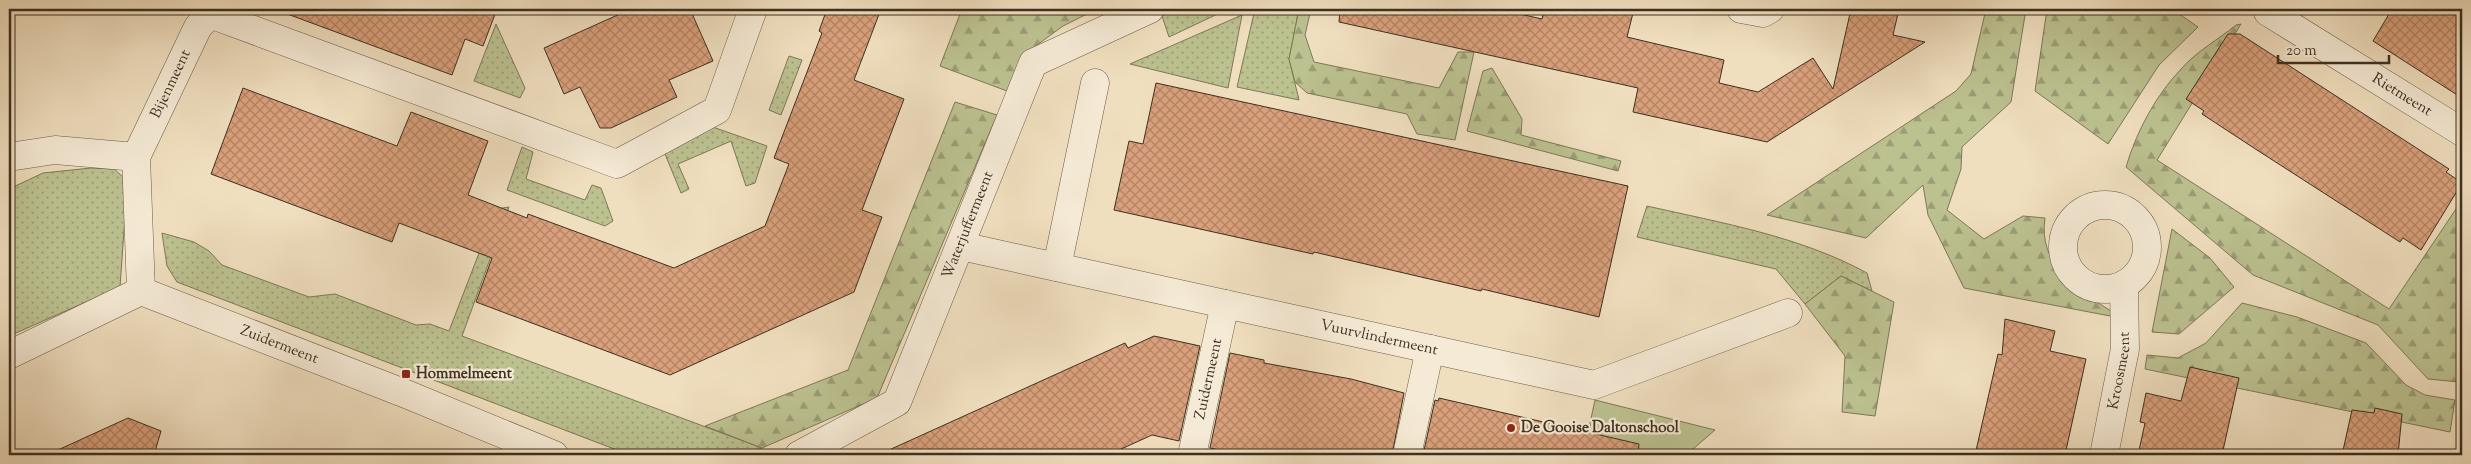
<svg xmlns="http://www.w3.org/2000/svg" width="2471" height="464" viewBox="0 0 2471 464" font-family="'Sorts Mill Goudy',serif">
<defs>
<pattern id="grass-dots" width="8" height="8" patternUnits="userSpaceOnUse" patternTransform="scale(1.25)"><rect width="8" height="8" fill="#bcc190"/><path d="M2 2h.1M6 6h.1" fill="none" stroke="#9a9d75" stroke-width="1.8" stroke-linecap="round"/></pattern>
<pattern id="forest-firs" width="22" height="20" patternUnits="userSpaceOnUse" patternTransform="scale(1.25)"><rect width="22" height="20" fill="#bcc190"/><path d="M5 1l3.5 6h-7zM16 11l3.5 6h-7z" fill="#9a9d75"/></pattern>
<pattern id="building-cross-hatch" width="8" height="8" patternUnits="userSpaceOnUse" patternTransform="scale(1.25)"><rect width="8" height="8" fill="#daa07b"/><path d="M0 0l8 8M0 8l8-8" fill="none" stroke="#b28364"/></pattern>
</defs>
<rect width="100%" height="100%" fill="#f0dfbf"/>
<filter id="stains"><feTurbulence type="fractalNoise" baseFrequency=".004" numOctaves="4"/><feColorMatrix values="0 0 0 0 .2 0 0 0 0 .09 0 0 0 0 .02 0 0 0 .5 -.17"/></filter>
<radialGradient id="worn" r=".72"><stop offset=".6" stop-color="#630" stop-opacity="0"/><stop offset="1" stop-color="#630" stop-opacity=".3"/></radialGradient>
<g fill="url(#grass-dots)" stroke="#7d7858">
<polygon points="1177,9 1228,9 1169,37 1162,16"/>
<polygon points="1255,9 1299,9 1289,59 1299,100 1237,87"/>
<polygon points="1242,15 1228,88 1130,64"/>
<polygon points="496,24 525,88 520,98 474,81"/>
<polygon points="789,56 802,60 781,115 769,110"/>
<polygon points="707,125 767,146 755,183 746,186 731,141 678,164 689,189 681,193 663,149"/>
<polygon points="522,147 533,152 526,179 585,200 592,185 601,188 613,221 605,226 507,190"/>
<polygon points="91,168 114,169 123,177 126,202 120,287 9,336 9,189 43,173"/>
<path d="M1647 206C1722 223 1799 236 1867 273L1872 291 1841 276 1805 304 1776 269 1637 237Z"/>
<polygon points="509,207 462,336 762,448 746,455 630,455 177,282 167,266 162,233 194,242 209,251 222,265 309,297 335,294 416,325 430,324 449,331 496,209"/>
</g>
<g fill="url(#forest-firs)" stroke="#7d7858">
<polygon points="962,9 1097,9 1063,26 1022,56 1007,91 940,66"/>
<polygon points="1299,9 1311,9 1305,35 1314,62 1439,88 1458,52 1474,52 1455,140 1417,134 1407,114 1307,93 1295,82 1289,59"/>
<path d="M1986 9H2026L2011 102 1962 147 1961 169 1947 210 1984 239 2023 216 2045 218C2038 265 2076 289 2111 311L2110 316 1964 288 1928 215 1923 185 1866 238 1767 215 1956 91 1971 74Z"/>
<polygon points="2047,9 2172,9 2198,27 2159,65 2108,144 2035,91"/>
<path d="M2241 24 2157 160 2389 309 2462 200V367L2459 382 2428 379 2378 325 2253 275 2126 167C2137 130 2156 95 2182 68 2197 51 2219 39 2236 25Z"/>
<polygon points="1492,68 1522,119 1521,135 1621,161 1618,171 1467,131 1483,71"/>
<polygon points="955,102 997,115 877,398 762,448 705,426 848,370"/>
<polygon points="2172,229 2210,258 2234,287 2179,334 2152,332"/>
<polygon points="1841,276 1894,302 1875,416 1842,412 1845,356 1805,304"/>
<polygon points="2242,303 2297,317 2366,343 2406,385 2425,395 2455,400 2450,432 2145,369 2147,355 2178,358 2206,343"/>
</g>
<polygon fill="#bcc190" stroke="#7d7858" points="1595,400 1715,430 1686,455 1597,455 1590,423"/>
<g fill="url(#building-cross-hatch)" stroke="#3e3021">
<polygon points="283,9 497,9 483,46 465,39 452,75 282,12"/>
<polygon points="631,9 690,9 713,61 669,80 677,97 611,128 600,128 580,87 564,94 544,48"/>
<polygon points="827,9 881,9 854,80 904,99 862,210 882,217 854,292 670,375 476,302 492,258 399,223 392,242 211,174 243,88 397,146 411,112 488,141 468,195 527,218 528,214 674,268 765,226 789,164 774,158 822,33 819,31"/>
<polygon points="1340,9 1498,9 1542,19 1544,9 1612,9 1633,13 1627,37 1724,60 1719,83 1758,92 1813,58 1833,89 1851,9 1899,9 1893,35 1925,42 1767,142 1633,112 1638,88 1339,22"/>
<polygon points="2392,9 2462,9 2462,98 2373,41"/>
<polygon points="2228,34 2240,34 2449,169 2446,172 2462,183 2421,250 2403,238 2400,242 2257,150 2202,114 2204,111 2186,99"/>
<polygon points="1156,83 1628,186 1599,317 1482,289 1481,291 1314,252 1313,254 1114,210 1129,141 1143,144"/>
<polygon points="2005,319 2055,331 2050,351 2086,359 2065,455 1975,455 1998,354 2002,355"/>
<polygon points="1154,336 1200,346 1179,441 1152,435 1108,455 878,455 1125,343 1128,348"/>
<polygon points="1230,353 1264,360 1264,363 1351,379 1404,393 1392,455 1243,455 1210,448"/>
<polygon points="2190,367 2239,378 2222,455 2138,455 2145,423 2140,422 2146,393 2181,401"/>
<polygon points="1439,398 1639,444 1638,455 1423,455 1435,400 1438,401"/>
<polygon points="2375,408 2402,414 2398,455 2342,455 2352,410 2374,413"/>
<polygon points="128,418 161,431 154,455 47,455"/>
</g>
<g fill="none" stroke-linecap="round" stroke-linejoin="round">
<g stroke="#6a5c48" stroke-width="29">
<g id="minor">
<polyline points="208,9 210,14 617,164 717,110 753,9"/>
<polyline points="1741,9 1763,13 1770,9"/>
<path id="s1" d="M2270 9 2268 12 2462 132"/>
<polyline points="9,157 55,150 136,157"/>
<circle cx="2105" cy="247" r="42"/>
<path id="s2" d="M961 246 1594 385 1788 313"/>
<polyline points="1057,267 1095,83"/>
<path id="s3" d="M141 291 136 157 198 27 210 14"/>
<path id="s4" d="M9 355 141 291 406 394 554 455"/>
<path id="s5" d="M799 455 897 402 1033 63 1150 9"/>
<path id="s6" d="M1192 455 1225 304"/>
<polyline points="1407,455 1430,349"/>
<path id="s7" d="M2104 455 2125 349 2124 285"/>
</g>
</g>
<use href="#minor" stroke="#f5ead5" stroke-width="28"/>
</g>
<g fill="#8f2418" stroke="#f5ead5" stroke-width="2">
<rect x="401" y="369" width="10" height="10" rx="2.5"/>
<circle cx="1511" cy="428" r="5"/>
</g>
<g text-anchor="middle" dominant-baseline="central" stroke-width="4.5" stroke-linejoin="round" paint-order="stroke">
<g font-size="15" fill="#3e3021" stroke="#f5ead5">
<text stroke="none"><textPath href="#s3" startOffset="215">Bijenmeent</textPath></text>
<text stroke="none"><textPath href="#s1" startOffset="161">Rietmeent</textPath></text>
<text stroke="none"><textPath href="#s5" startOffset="302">Waterjuffermeent</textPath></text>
<text stroke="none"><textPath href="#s2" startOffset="428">Vuurvlindermeent</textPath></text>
<text stroke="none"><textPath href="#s4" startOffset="295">Zuidermeent</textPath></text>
<text stroke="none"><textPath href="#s7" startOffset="86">Kroosmeent</textPath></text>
<text stroke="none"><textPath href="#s6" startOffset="78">Zuidermeent</textPath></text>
</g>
<g font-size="15" font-weight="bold" fill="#3e3021" stroke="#f5ead5" text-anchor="start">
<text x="416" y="374">Hommelmeent</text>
<text x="1521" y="428">De Gooise Daltonschool</text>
</g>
</g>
<rect width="2471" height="464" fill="none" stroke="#f0dfbf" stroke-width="30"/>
<rect x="10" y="10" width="2451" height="444" fill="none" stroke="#3e3021" stroke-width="2.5"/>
<rect x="15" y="15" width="2441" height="434" fill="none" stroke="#3e3021"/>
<path d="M2278 55v8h111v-8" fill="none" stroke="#3e3021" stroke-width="2.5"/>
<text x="2286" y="55" font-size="15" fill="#3e3021" stroke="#f5ead5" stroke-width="4" paint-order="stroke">20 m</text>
<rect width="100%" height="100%" filter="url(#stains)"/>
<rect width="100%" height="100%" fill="url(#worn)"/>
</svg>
